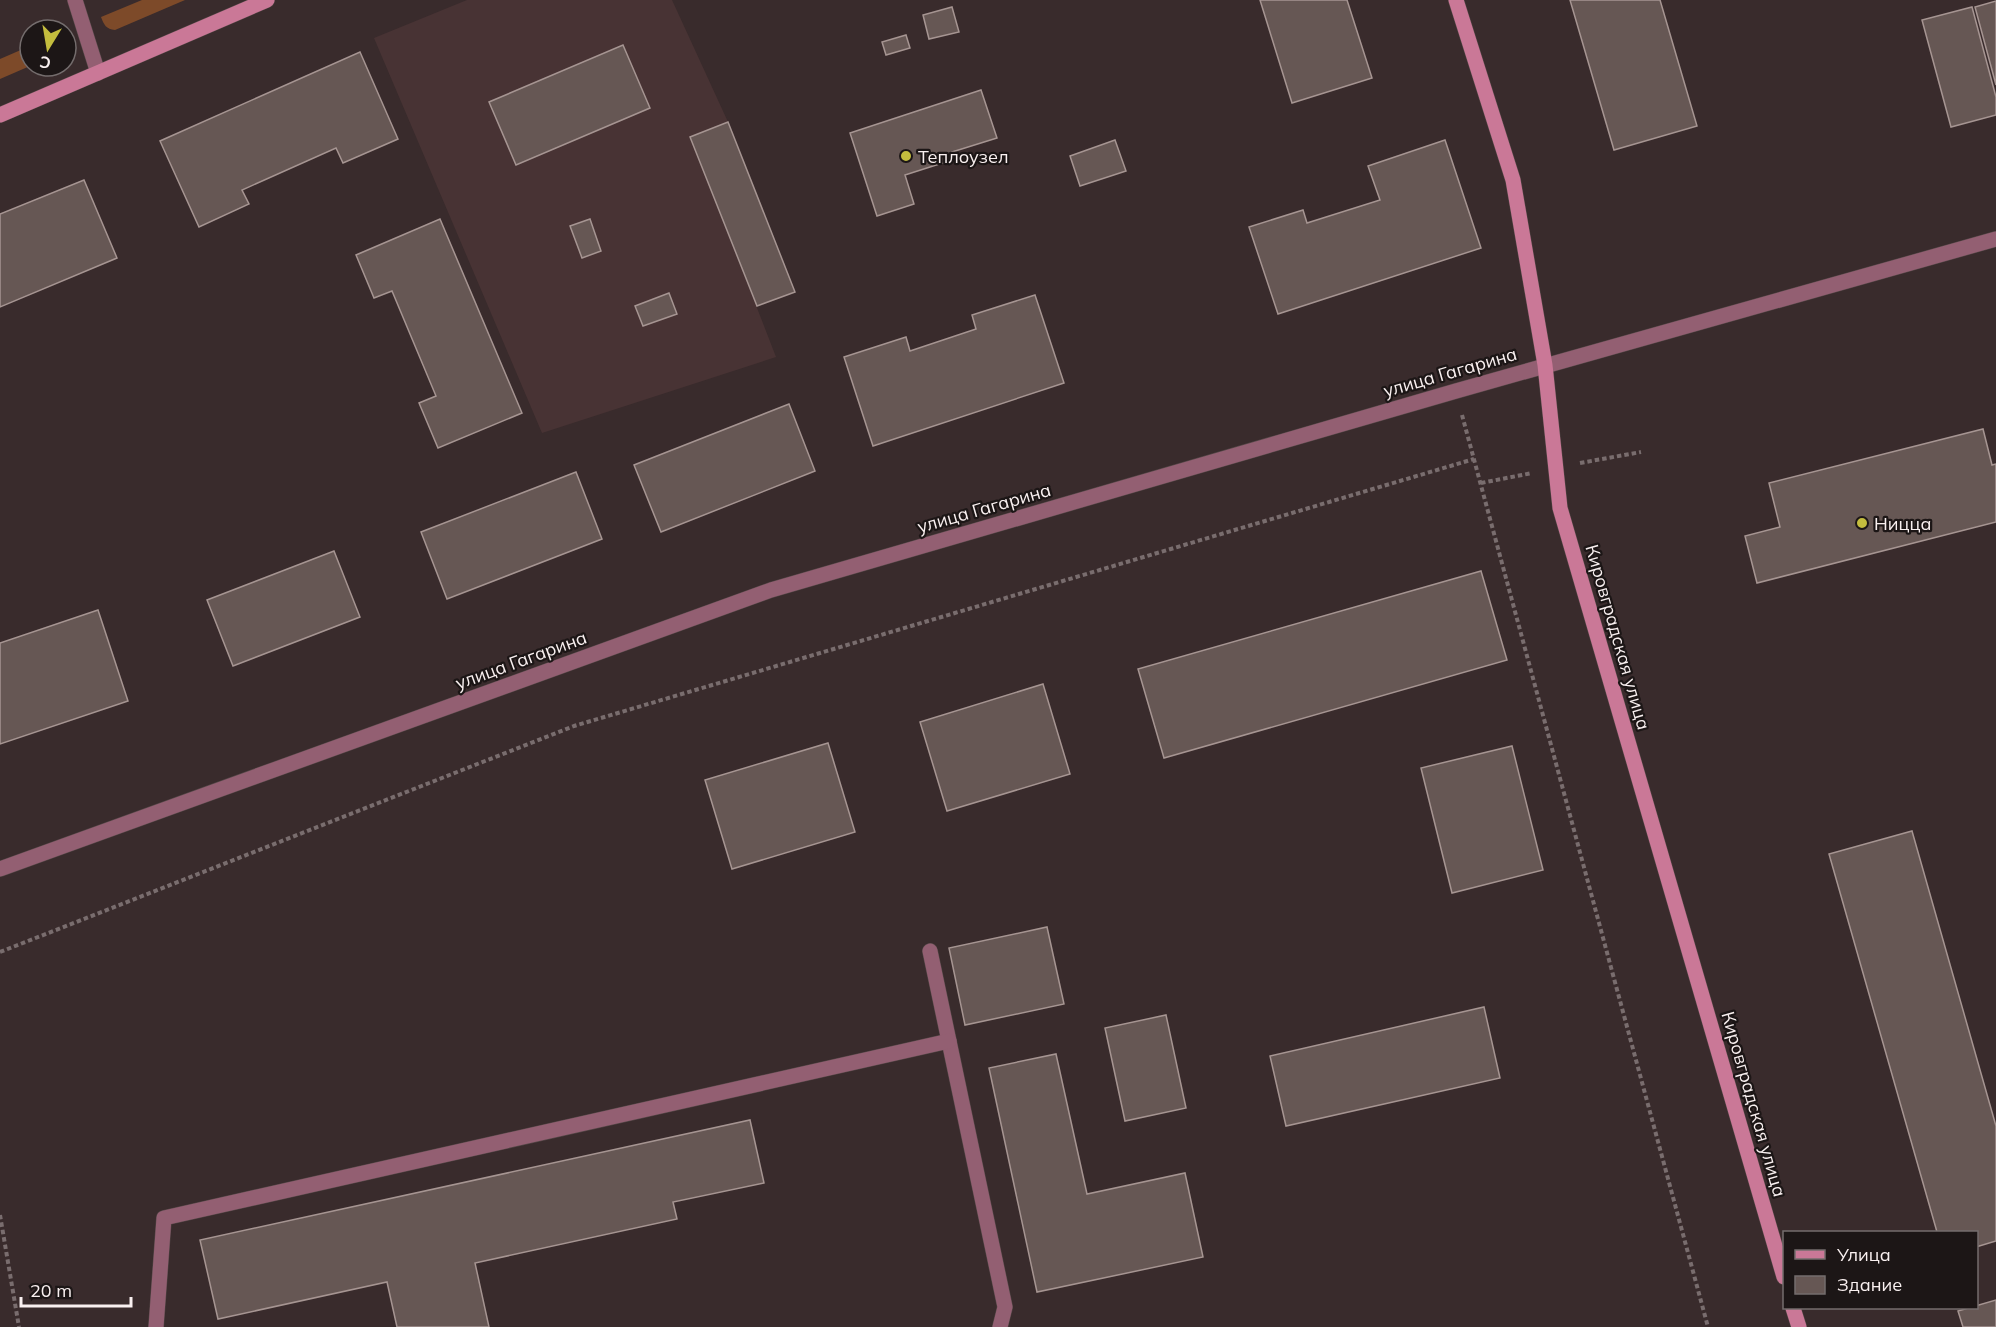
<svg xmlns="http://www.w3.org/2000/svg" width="1996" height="1327" viewBox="0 0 1996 1327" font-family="Mulish,sans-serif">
<rect width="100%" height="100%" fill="#392b2c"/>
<polygon fill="#483334" points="467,0 672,0 728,122 691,137 776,357 542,433 374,38"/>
<g fill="#7d4a29">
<path d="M142 0H185L115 30C106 29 104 25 101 17Z"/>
<polygon points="30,46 30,66 0,79 0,59"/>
</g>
<g fill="#665754" stroke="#a69592" stroke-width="1.5">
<polygon points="1260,0 1347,0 1372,78 1292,103"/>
<polygon points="1570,0 1660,0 1697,126 1614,150"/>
<polygon points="1996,1 1996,85 1975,7"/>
<polygon points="952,7 959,32 929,39 923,15"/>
<polygon points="1972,7 1996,97 1996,115 1951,127 1922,20"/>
<polygon points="906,35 910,48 886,55 882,42"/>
<polygon points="623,45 650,108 516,165 489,102"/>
<polygon points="360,52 398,139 343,163 336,148 242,190 249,204 199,227 160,141"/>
<polygon points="981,90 997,138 952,152 955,159 905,175 914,204 877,216 850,133"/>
<polygon points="728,122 795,292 757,306 690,137"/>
<polygon points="1115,140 1126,171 1080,186 1070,156"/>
<polygon points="1445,140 1481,248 1278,314 1249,227 1303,210 1307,223 1380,200 1368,166"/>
<polygon points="84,180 117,258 0,307 0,214"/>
<polygon points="440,219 522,413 438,448 419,403 436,396 392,291 374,298 356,255"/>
<polygon points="590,219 601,251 582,258 570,226"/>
<polygon points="669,293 677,314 643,326 635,306"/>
<polygon points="1035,295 1064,383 873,446 844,357 906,337 910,351 976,329 972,315"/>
<polygon points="789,404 815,471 661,532 634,465"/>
<polygon points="1983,429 1992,465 1996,464 1996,522 1757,583 1745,536 1780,527 1769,483"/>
<polygon points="576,472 602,539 447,599 421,532"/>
<polygon points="334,551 360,617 233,666 207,600"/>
<polygon points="1481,571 1507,660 1164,758 1138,669"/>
<polygon points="98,610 128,701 0,744 0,643"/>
<polygon points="1043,684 1070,774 947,811 920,722"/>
<polygon points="828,743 855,832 732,869 705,780"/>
<polygon points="1512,746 1543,870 1452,893 1421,768"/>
<polygon points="1912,831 1996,1126 1996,1241 1976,1247 1976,1232 1937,1232 1829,854"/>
<polygon points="1047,927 1064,1004 965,1025 949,948"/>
<polygon points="1484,1007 1500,1078 1286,1126 1270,1056"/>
<polygon points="1166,1015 1186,1108 1125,1121 1105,1028"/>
<polygon points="1056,1054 1087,1194 1185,1173 1203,1257 1037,1292 989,1068"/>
<polygon points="750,1120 764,1183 673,1202 677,1219 475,1263 489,1327 397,1327 387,1282 218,1319 200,1240"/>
<polygon points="1996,1300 1996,1327 1963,1327 1958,1311"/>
</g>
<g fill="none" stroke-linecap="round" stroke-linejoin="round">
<g stroke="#544747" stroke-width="16">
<g id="lane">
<polyline points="75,0 98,73"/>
<polyline points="930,951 1005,1307 1000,1327"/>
<polyline points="156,1327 164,1218 949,1041"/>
</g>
</g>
<g stroke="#544747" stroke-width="16">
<polyline id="street" points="0,869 771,590 1456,391 1996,239"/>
</g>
<g stroke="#544747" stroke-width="16">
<g id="secondary">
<polyline points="1456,0 1513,180 1545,365 1560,508 1784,1277"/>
<polyline points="0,115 267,0"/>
<polyline points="1793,1308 1799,1327"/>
</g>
</g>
<g stroke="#796d6e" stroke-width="4" stroke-dasharray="4.5 3" stroke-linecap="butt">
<polyline points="1462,415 1708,1327"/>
<polyline points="1580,463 1641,452"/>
<polyline points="1481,483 1532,473"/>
<polyline points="0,952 574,726 1474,459"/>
<polyline points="0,1215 19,1327"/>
</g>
<use href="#lane" stroke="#935f72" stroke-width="15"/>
<use href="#street" stroke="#935f72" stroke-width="15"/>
<use href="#secondary" stroke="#ca7897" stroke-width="15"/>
</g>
<g fill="#c4bd3e" stroke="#1c1616" stroke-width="2">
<circle cx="906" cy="156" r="6"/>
<circle cx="1862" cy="523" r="6"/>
</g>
<g text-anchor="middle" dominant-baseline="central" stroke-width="4.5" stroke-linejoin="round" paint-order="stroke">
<g font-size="18" fill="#f9f0f0" stroke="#1c1616" text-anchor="start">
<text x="918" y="156">Теплоузел</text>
<text x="1874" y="523">Ницца</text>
</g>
<g font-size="18" fill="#f9f0f0" stroke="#1c1616">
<text transform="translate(1450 372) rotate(-16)">улица Гагарина</text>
<text transform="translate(984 508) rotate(-16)">улица Гагарина</text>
<text transform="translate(1618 637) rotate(74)">Кировградская улица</text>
<text transform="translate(521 660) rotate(-20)">улица Гагарина</text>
<text transform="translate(1754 1104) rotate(74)">Кировградская улица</text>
</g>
</g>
<rect x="1783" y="1231" width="195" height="78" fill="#1c1616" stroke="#746d6d" stroke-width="1.5"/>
<rect x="1795" y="1250" width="30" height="9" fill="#ca7897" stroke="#746d6d" stroke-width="1.5"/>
<text x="1837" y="1261" font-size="18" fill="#f9f0f0">Улица</text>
<rect x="1795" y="1276" width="30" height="18" fill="#665754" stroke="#746d6d" stroke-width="1.5"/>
<text x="1837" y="1291" font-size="18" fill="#f9f0f0">Здание</text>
<g transform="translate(48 48) rotate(191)"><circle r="28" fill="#1c1616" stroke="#746d6d" stroke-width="1.5"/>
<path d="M0-4.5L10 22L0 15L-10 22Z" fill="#c4bd3e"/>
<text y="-9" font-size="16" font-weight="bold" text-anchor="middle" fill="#f9f0f0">С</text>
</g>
<path d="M21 1297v9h110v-9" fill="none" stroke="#f9f0f0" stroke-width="3"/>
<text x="30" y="1297" font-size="18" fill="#f9f0f0" stroke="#1c1616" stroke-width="4.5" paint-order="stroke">20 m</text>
</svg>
